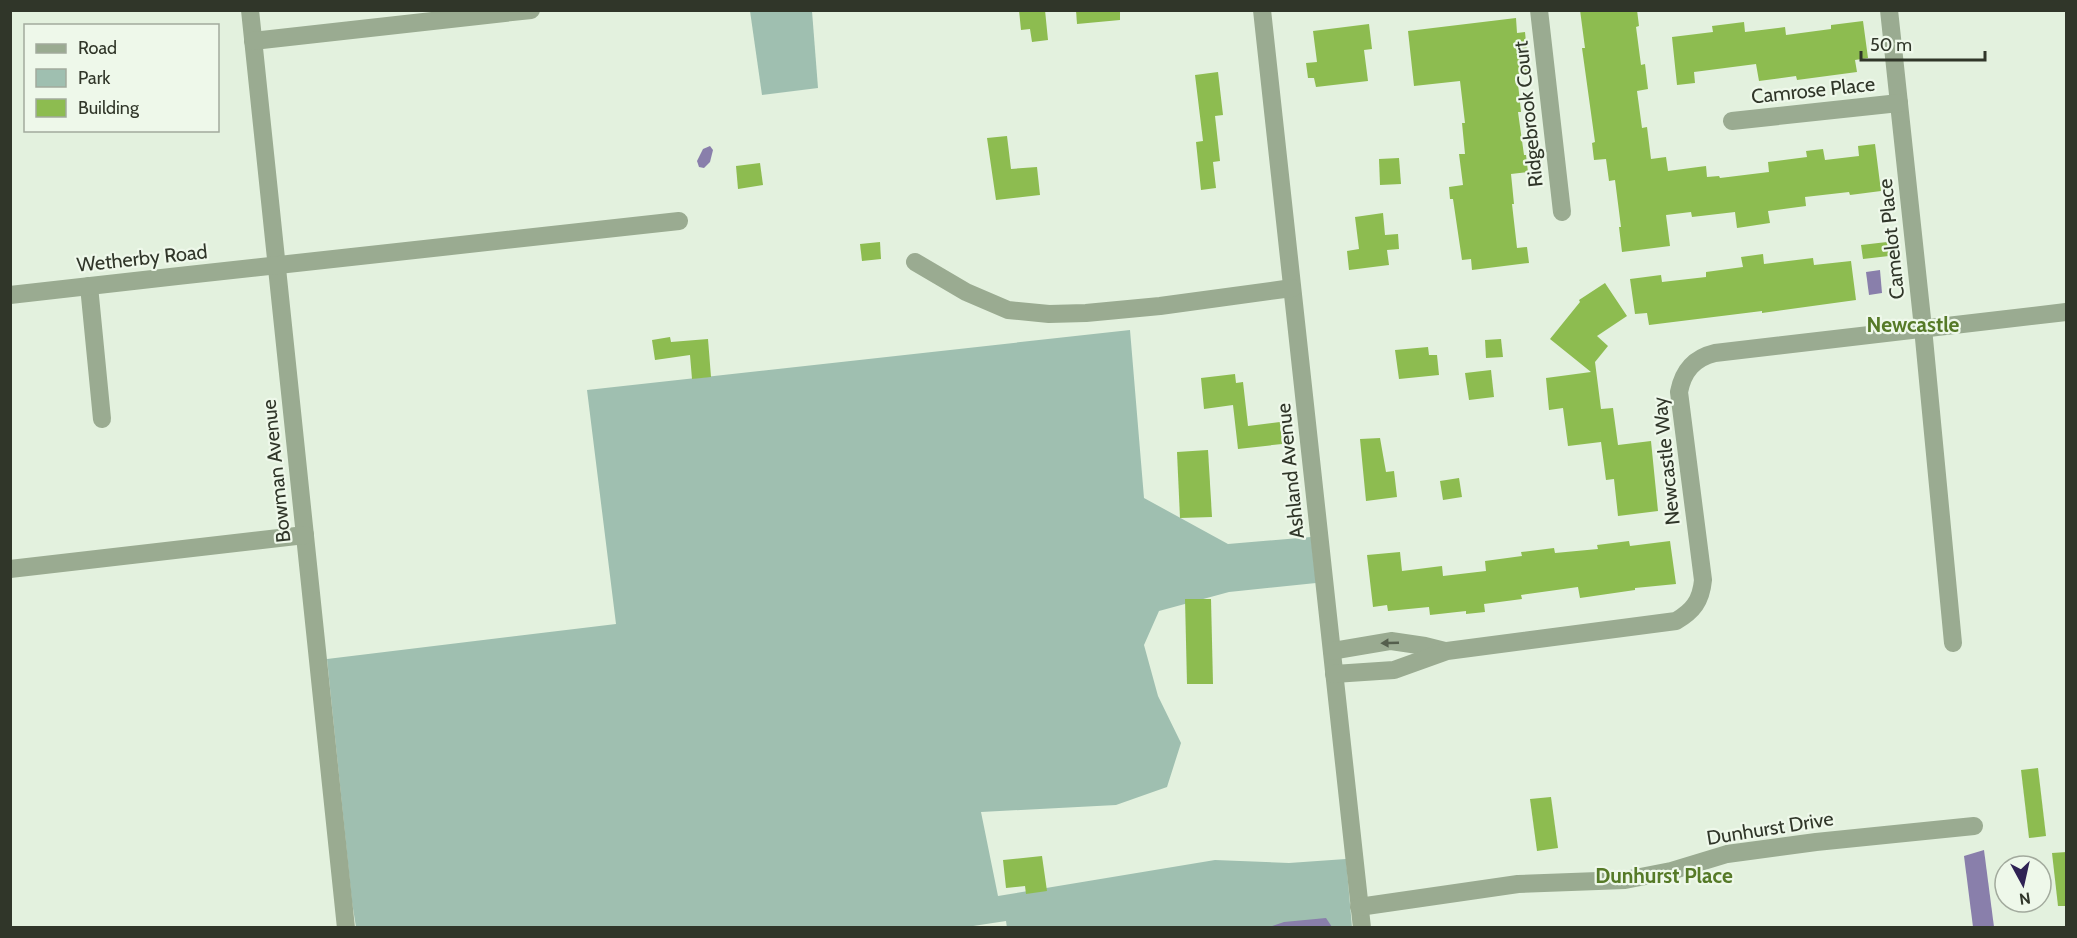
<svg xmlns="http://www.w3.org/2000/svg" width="2077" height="938" viewBox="0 0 2077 938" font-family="Cabin,sans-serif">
<rect width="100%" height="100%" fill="#e3f1de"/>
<g fill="#9fbfb0">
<polygon points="750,11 812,11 818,88 762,95"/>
<polygon points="1130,330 1144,498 1228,544 1311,537 1316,583 1229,592 1159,611 1144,645 1158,696 1181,743 1167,787 1116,805 981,812 998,896 1215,860 1289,863 1346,859 1352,927 1007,928 1006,921 960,928 356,927 352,902 327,659 616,624 587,390"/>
</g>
<g fill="#897fab">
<polygon points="710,146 713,150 710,162 704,168 699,167 697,161 703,149"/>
<polygon points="1880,270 1882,293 1869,295 1866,272"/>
<polygon points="1984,850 1994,927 1973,927 1964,856"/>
<polygon points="1326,918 1332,927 1269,927 1284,922"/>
</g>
<g fill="#8dbc50">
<polygon points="1019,10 1045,10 1048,40 1032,42 1030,29 1021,30"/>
<polygon points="1076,10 1120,10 1120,20 1077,24"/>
<polygon points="1580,10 1637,10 1639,26 1636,27 1641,65 1645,64 1648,89 1637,91 1642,128 1647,127 1651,159 1666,157 1668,171 1706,166 1707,177 1719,176 1720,178 1769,172 1768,162 1807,157 1806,151 1823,149 1825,160 1859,156 1858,146 1875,144 1881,191 1850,195 1849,192 1805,197 1806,206 1768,211 1770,223 1737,228 1735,212 1692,217 1691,212 1666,215 1670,246 1622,252 1619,227 1621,227 1615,180 1609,181 1606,159 1594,160 1592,143 1595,142 1582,48 1585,48"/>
<polygon points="1516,18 1517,33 1525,32 1529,73 1517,74 1521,112 1518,112 1524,155 1526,155 1528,172 1511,174 1514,204 1512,204 1517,248 1527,247 1529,263 1472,270 1471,259 1462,260 1453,199 1450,199 1449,187 1463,185 1459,154 1465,154 1462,123 1465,123 1460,81 1414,86 1408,31"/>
<polygon points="1863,21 1868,58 1855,60 1857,72 1797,80 1796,76 1759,81 1756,64 1694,72 1695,83 1677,85 1672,37 1713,32 1712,26 1744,22 1745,32 1785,27 1786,35 1831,29 1831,25"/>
<polygon points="1369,24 1372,49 1364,50 1368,81 1316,87 1314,78 1308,78 1306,63 1317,62 1313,31"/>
<polygon points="1218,72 1223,115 1215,116 1220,161 1213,162 1216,188 1201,190 1196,142 1203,141 1195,75"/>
<polygon points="1007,136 1011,169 1037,167 1040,195 996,200 987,138"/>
<polygon points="1399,158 1401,184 1380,185 1379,159"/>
<polygon points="760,163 763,185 738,189 736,166"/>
<polygon points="1383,213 1385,235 1398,234 1399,249 1387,250 1389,265 1349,270 1347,251 1359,249 1355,217"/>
<polygon points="880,242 881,259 862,261 860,244"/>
<polygon points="1887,242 1889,256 1863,259 1861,245"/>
<polygon points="1763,254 1764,264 1813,258 1814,265 1851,261 1856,300 1762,313 1762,311 1649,325 1647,313 1635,314 1630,279 1661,275 1662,282 1706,277 1706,272 1743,267 1741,257"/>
<polygon points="1605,283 1627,316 1597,336 1608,346 1595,362 1601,409 1613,408 1618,445 1651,441 1658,511 1618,516 1614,479 1606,480 1601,442 1568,446 1563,408 1549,410 1546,378 1591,372 1550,339 1580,302 1579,300"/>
<polygon points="670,337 671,342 708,339 711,377 692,379 690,355 655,360 652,340"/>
<polygon points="1501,339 1503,357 1486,358 1485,340"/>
<polygon points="1428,347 1429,355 1437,355 1439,375 1399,379 1395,350"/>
<polygon points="1491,370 1494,397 1469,400 1465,373"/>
<polygon points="1235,374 1236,383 1243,382 1248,426 1280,422 1282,444 1238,449 1233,405 1204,409 1201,378"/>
<polygon points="1380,438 1386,472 1394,471 1397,497 1366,501 1360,439"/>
<polygon points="1208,450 1212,517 1180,518 1177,452"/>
<polygon points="1459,478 1462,497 1443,500 1440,481"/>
<polygon points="1629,541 1630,546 1670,541 1676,584 1635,588 1635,590 1580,598 1578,587 1521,595 1522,599 1484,604 1485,612 1466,614 1466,611 1430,615 1429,607 1388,611 1387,605 1373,607 1367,555 1400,552 1402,571 1442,566 1443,576 1486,571 1485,561 1522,556 1521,552 1554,548 1555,553 1598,549 1597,545"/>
<polygon points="1185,599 1211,599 1213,684 1187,684"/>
<polygon points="2038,768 2046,836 2029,838 2021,770"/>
<polygon points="1551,797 1558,848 1537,851 1530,799"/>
<polygon points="2067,852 2067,906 2058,906 2052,853"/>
<polygon points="1042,856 1047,891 1026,894 1025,886 1006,888 1003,860"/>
</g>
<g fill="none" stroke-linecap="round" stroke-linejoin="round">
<g stroke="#9aab91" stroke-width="18">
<polyline points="250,10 346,928"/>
<polyline points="1262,10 1362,928"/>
<polyline points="1539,10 1562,212"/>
<polyline points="1889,10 1923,328 1953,643"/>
<polyline points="253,41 531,10"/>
<polyline points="1732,121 1899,103"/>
<polyline points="915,262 966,292 1008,310 1049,314 1086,313 1160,306 1292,288"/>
<polyline points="89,286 102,419"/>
<path d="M10 295C233 270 456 244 679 221"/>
<polyline points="10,569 305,535"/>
<polyline points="1332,651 1391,641 1425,646 1445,651"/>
<path d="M1334 674 1394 670 1447 651 1676 621C1693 611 1701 601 1703 580L1679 392C1683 371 1694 358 1715 353L2066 312"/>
<polyline points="1359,907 1518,884 1625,880 1671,871 1727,854 1816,842 1974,826"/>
</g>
</g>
<defs><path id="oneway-solid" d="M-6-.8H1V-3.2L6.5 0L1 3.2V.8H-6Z" transform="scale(1.5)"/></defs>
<use fill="#555f4d" href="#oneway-solid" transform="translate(1390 643) rotate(178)"/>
<g text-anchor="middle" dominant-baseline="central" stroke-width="4.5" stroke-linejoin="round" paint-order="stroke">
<g font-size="20" fill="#303629" stroke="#eef8ea">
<text transform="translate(1813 90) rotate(-6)">Camrose Place</text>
<text transform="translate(1528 114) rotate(-96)">Ridgebrook Court</text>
<text transform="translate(1891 239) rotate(-96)">Camelot Place</text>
<text transform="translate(142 258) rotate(-6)">Wetherby Road</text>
<text transform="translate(1666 461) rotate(-96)">Newcastle Way</text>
<text transform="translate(276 471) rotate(-96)">Bowman Avenue</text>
<text transform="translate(1290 471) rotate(-96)">Ashland Avenue</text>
<text transform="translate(1770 828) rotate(-9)">Dunhurst Drive</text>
</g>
<g font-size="21" font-weight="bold" fill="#567a28" stroke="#eef8ea">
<text x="1913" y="324">Newcastle</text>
<text x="1664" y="875">Dunhurst Place</text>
</g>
</g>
<rect width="2077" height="938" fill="none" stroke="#303629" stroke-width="24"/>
<rect x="24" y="24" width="195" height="108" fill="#eef8ea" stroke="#a2aa9d" stroke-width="1.5"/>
<rect x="36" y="44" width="30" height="9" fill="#9aab91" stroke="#a2aa9d" stroke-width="1.5"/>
<text x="78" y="54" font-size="18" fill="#303629">Road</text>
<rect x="36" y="69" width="30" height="18" fill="#9fbfb0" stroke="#a2aa9d" stroke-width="1.5"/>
<text x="78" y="84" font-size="18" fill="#303629">Park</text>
<rect x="36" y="99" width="30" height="18" fill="#8dbc50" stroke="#a2aa9d" stroke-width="1.5"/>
<text x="78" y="114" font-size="18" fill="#303629">Building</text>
<g transform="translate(2023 884) rotate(172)"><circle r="28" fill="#eef8ea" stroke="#a2aa9d" stroke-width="1.5"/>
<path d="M0-4.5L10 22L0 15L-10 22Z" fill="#2f2254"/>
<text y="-9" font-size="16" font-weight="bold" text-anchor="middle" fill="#303629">N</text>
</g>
<path d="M1861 51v9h124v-9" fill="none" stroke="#303629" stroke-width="3"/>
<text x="1870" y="51" font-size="18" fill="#303629" stroke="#eef8ea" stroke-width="4.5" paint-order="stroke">50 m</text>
</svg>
